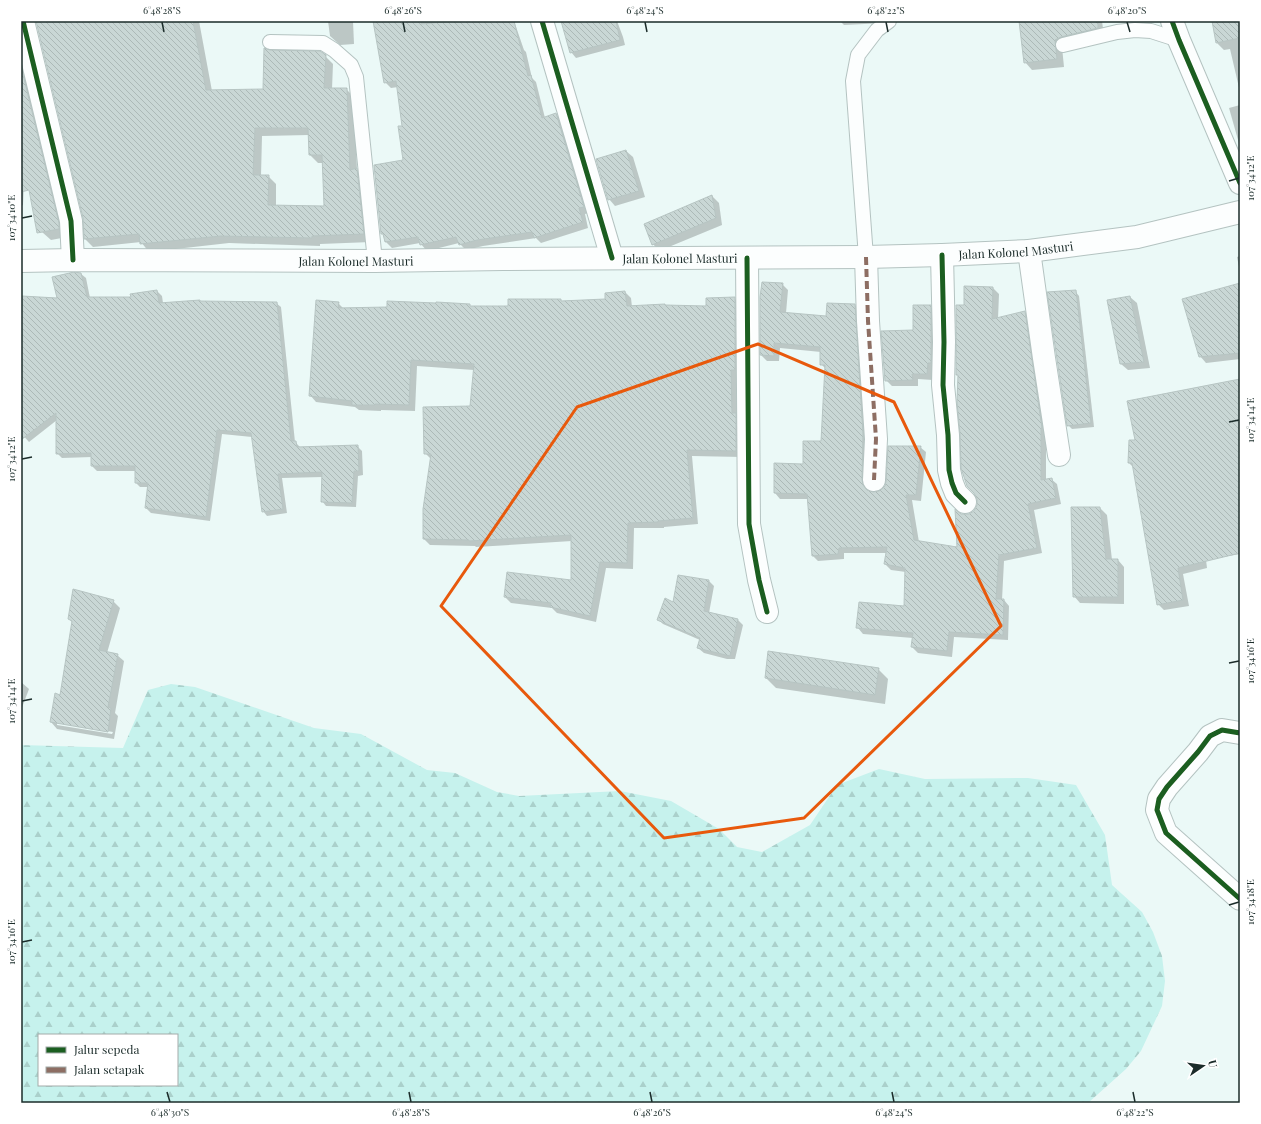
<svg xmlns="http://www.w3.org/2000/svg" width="1261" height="1124" viewBox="0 0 1261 1124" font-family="'Playfair Display',serif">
<defs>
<pattern id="forest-firs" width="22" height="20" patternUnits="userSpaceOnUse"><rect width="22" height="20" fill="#c6f2ed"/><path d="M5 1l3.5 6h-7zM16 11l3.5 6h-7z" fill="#aad0cb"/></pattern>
<pattern id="building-back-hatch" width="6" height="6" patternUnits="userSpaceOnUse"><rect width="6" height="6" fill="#c9d7d5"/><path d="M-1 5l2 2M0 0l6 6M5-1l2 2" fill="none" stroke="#acb9b7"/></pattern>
</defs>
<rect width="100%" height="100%" fill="#ebf9f7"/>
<path fill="url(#forest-firs)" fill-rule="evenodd" d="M171 684 195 687 314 728 361 734 427 770 455 773 497 792 519 796 620 791 671 801 719 829 737 847 762 852 810 825 837 785 879 769 925 779 1028 778 1076 785 1105 835 1112 885 1142 912 1153 932 1162 956 1165 981 1162 1006 1141 1051 1126 1069 1088 1103H21V745L123 748 148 690ZM39 1035H177V1085H39Z"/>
<g fill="#0003" fill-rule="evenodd">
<path d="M51 21H199L212 91 264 90 325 56 333 64 332 89H346L354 97 357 170 365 178 371 242 320 244V246L229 243 149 252 141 242 93 247 85 239 84 218ZM309 135 310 155 318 163H323L325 207 276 206V184L268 176H261L262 136Z"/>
<polygon points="328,21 353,21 354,44 340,45 330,36"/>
<polygon points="374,21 514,21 524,50 526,52 532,78 536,82 545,118 556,114 562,120 589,213 585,214 588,228 541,243 536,238 483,246 466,250 459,243 427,251 420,243 392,248 386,242 385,236 382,233 404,161 403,127 398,87 391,88 385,82"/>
<polygon points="562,21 617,21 623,37 625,45 576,58 571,52"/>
<polygon points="840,21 885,21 885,23 844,25"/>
<polygon points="1020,21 1102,21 1104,36 1062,47 1064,67 1032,70 1025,62"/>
<polygon points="1213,21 1240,21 1240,92 1230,49 1224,50 1217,43"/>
<polygon points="21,43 67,237 51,240 42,232 25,161 23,205 21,206"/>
<polygon points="1240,105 1240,147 1229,108"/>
<polygon points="626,151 633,157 645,197 615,206 609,199"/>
<polygon points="712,196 719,203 722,225 659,251 653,244"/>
<polygon points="1240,256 1240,272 1237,257"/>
<polygon points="81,274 86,278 90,298 132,298 157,291 162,296 163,303 276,303 281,307 295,442 301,448 357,446 362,451 363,475 358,476 356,507 326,506 322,501 323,477 282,478 287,513 267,516 263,511 252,437 222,434 210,521 151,513 146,508 149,487 140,487 136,483 136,471 97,471 92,466 92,457 62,458 57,453 57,420 29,442 21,433 21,297 58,299"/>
<polygon points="782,284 788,290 786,313 827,317 855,305 860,311 867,486 868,492 873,493 880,492 920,447 926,452 921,501 912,500 919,542 958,548 961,515 969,515 975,511 978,505 959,377 957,375 965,306 993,288 999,294 998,319 1025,312 1030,318 1046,434 1046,480 1051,479 1057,484 1061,504 1034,510 1042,553 1004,561 1002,600 1004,600 1009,606 1008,640 954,637 952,657 918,653 912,647 913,638 863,634 858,628 905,607 906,572 891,570 885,564 887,553 844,553 844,559 818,561 813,556 808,499 780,499 775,493 804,465 822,442 826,369 821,364 821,352 780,348 779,361 767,361 761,355"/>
<polygon points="1240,284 1240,359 1206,363 1200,356"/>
<polygon points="1075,291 1079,296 1094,427 1072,429 1068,425"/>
<polygon points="625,292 631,298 632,307 707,307 734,298 741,305 741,376 736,376 737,416 742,457 692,456 698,524 664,527 664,528 634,528 633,569 606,568 596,622 557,613 552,608 511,603 505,597 572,581 572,541 476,547 475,546 430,545 424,539 431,459 425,453 471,407 474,370 417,366 415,411 381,410 381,411 359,410 355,407 316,402 310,395 338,303 344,309 469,305 471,307 509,307 560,300 562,301 606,300"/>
<polygon points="1130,297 1137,303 1150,368 1128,370 1121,364"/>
<polygon points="930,306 936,312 933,380 918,379 918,386 892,386 886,380"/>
<polygon points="1240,417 1240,554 1206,560 1207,568 1183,574 1189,606 1164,610 1158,604 1134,468 1129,463 1130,441"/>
<polygon points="1100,508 1107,515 1112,560 1118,560 1124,567 1124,604 1080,603 1074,596"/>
<polygon points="679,576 709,581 714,586 709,613 738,620 743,625 735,659 727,659 704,653 698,648 700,640 663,624 658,619 674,603"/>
<path d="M113 601 120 608 107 653 117 655 124 661 115 713 118 716 114 739 57 729 51 722 60 696 73 623 69 619ZM57 723 113 732 112 734 57 725Z"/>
<polygon points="769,652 878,669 888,679 885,704 776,688 766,678"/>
<polygon points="21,682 29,689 21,710"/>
</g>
<g fill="url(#building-back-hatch)" stroke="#b7c5c3" fill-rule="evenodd">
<path d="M36 21H193L206 90 263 89 264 48 270 50 320 51 326 55 324 88H347L350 170 357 168 364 234 312 236V238L221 236 140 244 139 234 84 239 83 218ZM255 128H308L309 155H322L324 206 268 205 269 175H253Z"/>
<polygon points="373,21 421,21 421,24 455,21 514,21 528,76 531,75 542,118 556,113 584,207 579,208 583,222 534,238 532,232 477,240 459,245 456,237 420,245 418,237 385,242 383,234 381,234 374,165 403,160 398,126 402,126 396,81 384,83"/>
<polygon points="561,21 616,21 620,40 570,53"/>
<polygon points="1019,21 1098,21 1098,28 1061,37 1055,40 1057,59 1024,63"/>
<polygon points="1212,21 1240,21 1240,38 1216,43"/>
<polygon points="21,66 59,223 59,229 37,233 29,190 21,192"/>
<polygon points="626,150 639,191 608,200 596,159"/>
<polygon points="712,195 716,218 652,245 644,224"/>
<polygon points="74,272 81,273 87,297 131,297 130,294 157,290 159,303 200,300 200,301 277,302 291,441 296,441 297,447 358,445 359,471 354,471 352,503 321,502 322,472 278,474 283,509 262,512 251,433 217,430 206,517 145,508 148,483 135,483 135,466 91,466 91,453 56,454 56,413 21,440 21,318 22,296 57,298 52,277"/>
<polygon points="762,282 783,283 780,312 826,316 827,303 855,304 863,434 862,479 863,485 867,490 873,492 879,491 885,486 886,481 888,446 921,446 916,495 906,495 914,540 957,547 955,509 961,514 969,514 974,511 977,505 977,499 974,493 967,486 961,468 960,434 957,402 958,375 956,375 956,305 964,305 964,286 993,287 992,319 1025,311 1042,428 1041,428 1041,480 1052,478 1056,498 1028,504 1037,548 999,555 996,599 1004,599 1003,635 949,632 947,651 911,647 913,633 856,628 859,602 904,606 905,568 884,564 887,547 839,548 838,554 812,556 807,494 774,493 774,463 803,464 803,441 821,441 825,365 820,365 820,347 774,343 774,356 760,355 760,297"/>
<polygon points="1240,283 1240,353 1199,357 1182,299"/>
<polygon points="1076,290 1091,423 1067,426 1047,292"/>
<polygon points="625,291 627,306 665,304 665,305 706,306 706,298 735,297 735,370 731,370 732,413 736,413 736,451 687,450 693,518 658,521 658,522 628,523 627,563 600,562 590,616 550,607 551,603 504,597 507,572 571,580 571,535 469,541 469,540 423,539 423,509 431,454 424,454 423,407 470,406 474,364 411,360 409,405 375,404 375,405 352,405 352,401 309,396 316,300 339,302 338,308 387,307 387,301 436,303 436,302 470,304 470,306 508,306 508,299 561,299 561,301 605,299 605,293"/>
<polygon points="1130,296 1144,362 1120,364 1107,300"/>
<polygon points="913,305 931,305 931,363 928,363 927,374 912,374 913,380 885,381 881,331 913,330"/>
<polygon points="1240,379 1240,553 1178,568 1183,600 1157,605 1132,463 1128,463 1129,440 1135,440 1127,401"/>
<polygon points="1071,507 1100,507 1106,559 1118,559 1118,597 1073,597"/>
<polygon points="678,575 709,580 704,611 738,619 730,656 697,648 700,638 657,620 665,598 673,602"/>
<polygon points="73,589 114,600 99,650 118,654 108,707 111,708 108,732 50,722 55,693 60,695 72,621 68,619"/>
<polygon points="768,651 879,668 875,695 765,678"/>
</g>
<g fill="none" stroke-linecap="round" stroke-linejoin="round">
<g stroke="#b4c3c1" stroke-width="16">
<g id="service">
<polyline points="270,42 323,43 334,50 351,65 356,77 375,261"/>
<polyline points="1063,45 1117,32 1135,30 1151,31 1179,40"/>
<polyline points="866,257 853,81 858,55 877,30 889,21"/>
</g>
</g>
<g stroke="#b4c3c1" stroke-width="24">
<g id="minor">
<polyline points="23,21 71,221 73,260"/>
<polyline points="542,21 612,258"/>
<polyline points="1029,251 1044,358 1059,455"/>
<polyline points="942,255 944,342 943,385 948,435 949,470 952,483 956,493 965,502"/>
<polyline points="866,257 868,321 876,439 874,480"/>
<polyline points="747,258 749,524 759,580 767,612"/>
<polyline points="1240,733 1222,730 1210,736 1198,752 1167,787 1159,799 1157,810 1166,833 1240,899"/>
</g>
</g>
<g stroke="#b4c3c1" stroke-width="24">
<polyline id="tertiary" points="1172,21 1179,40 1240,183"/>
</g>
<g stroke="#b4c3c1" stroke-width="24">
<g id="primary">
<path id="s1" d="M21 261 73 260 375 261 503 259 866 257 942 255 1029 251 1137 237 1240 212"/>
</g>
</g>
<use href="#service" stroke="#fcfefe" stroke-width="14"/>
<use href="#minor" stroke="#fcfefe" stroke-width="22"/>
<use href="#tertiary" stroke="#fcfefe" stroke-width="22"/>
<use href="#primary" stroke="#fcfefe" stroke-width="22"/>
<polyline stroke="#8d6e63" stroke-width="4" stroke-dasharray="8 4" stroke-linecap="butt" points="866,257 868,321 876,439 874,480"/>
<g stroke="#fff" stroke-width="8">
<g id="cycleway">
<polyline points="23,21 71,221 73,260"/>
<polyline points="542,21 612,258"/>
<polyline points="1172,21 1179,40 1240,183"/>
<polyline points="942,255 944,342 943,385 948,435 949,470 952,483 956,493 965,502"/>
<polyline points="747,258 749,524 759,580 767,612"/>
<polyline points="1240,733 1222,730 1210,736 1198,752 1167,787 1159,799 1157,810 1166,833 1240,899"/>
</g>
</g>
<use href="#cycleway" stroke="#1b5e20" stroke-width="5"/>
</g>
<path fill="none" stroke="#e8590c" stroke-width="3" stroke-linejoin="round" d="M758 344 894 402 1001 626 804 818 664 838 441 606 577 407Z"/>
<path fill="none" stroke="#1b2c2a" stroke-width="1.5" d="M162 22 164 32M403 22 405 32M645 22 647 32M886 22 888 32M1127 22 1130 32M1229 181 1239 178M22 218 32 216M1229 422 1239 420M22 459 32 457M1229 663 1239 661M22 701 32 699M1229 905 1239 902M22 942 32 940M167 1092 170 1102M409 1092 411 1102M650 1092 652 1102M892 1092 894 1102M1133 1092 1135 1102"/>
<g text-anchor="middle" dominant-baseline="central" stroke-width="3" stroke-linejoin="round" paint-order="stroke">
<g font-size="12" fill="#1b2c2a" stroke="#fff">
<text stroke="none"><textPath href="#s1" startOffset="995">Jalan Kolonel Masturi</textPath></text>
<text stroke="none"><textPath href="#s1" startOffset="659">Jalan Kolonel Masturi</textPath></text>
<text stroke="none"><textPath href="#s1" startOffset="335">Jalan Kolonel Masturi</textPath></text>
</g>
</g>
<rect width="1261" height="1124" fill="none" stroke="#ffffff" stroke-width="44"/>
<rect x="38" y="1034" width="140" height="52" fill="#ffffff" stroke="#a4abaa"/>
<rect x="46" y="1047" width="20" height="6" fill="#1b5e20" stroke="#a4abaa"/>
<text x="74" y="1054" font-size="12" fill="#1b2c2a">Jalur sepeda</text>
<rect x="46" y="1067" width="20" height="6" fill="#8d6e63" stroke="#a4abaa"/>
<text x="74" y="1074" font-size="12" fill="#1b2c2a">Jalan setapak</text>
<g transform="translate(1203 1066) rotate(77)" stroke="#ffffff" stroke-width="3" paint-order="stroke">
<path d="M0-3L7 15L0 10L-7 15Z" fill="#1b2c2a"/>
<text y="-6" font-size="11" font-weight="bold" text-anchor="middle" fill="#1b2c2a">U</text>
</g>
<rect x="22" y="22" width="1217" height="1080" fill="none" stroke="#1b2c2a" stroke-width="1.5"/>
<g font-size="10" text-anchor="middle" fill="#1b2c2a">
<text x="162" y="14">6°48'28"S</text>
<text x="403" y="14">6°48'26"S</text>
<text x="645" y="14">6°48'24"S</text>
<text x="886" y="14">6°48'22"S</text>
<text x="1127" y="14">6°48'20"S</text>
<text transform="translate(1250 178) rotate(-90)" y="4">107°34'12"E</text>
<text transform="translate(11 218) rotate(-90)" y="4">107°34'10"E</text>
<text transform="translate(1250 420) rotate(-90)" y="4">107°34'14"E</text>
<text transform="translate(11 459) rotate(-90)" y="4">107°34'12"E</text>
<text transform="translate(1250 661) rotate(-90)" y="4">107°34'16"E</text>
<text transform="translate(11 701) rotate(-90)" y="4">107°34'14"E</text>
<text transform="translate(1250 902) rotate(-90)" y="4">107°34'18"E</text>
<text transform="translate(11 942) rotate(-90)" y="4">107°34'16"E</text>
<text x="170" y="1116">6°48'30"S</text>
<text x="411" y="1116">6°48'28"S</text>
<text x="652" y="1116">6°48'26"S</text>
<text x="894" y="1116">6°48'24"S</text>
<text x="1135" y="1116">6°48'22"S</text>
</g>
</svg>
